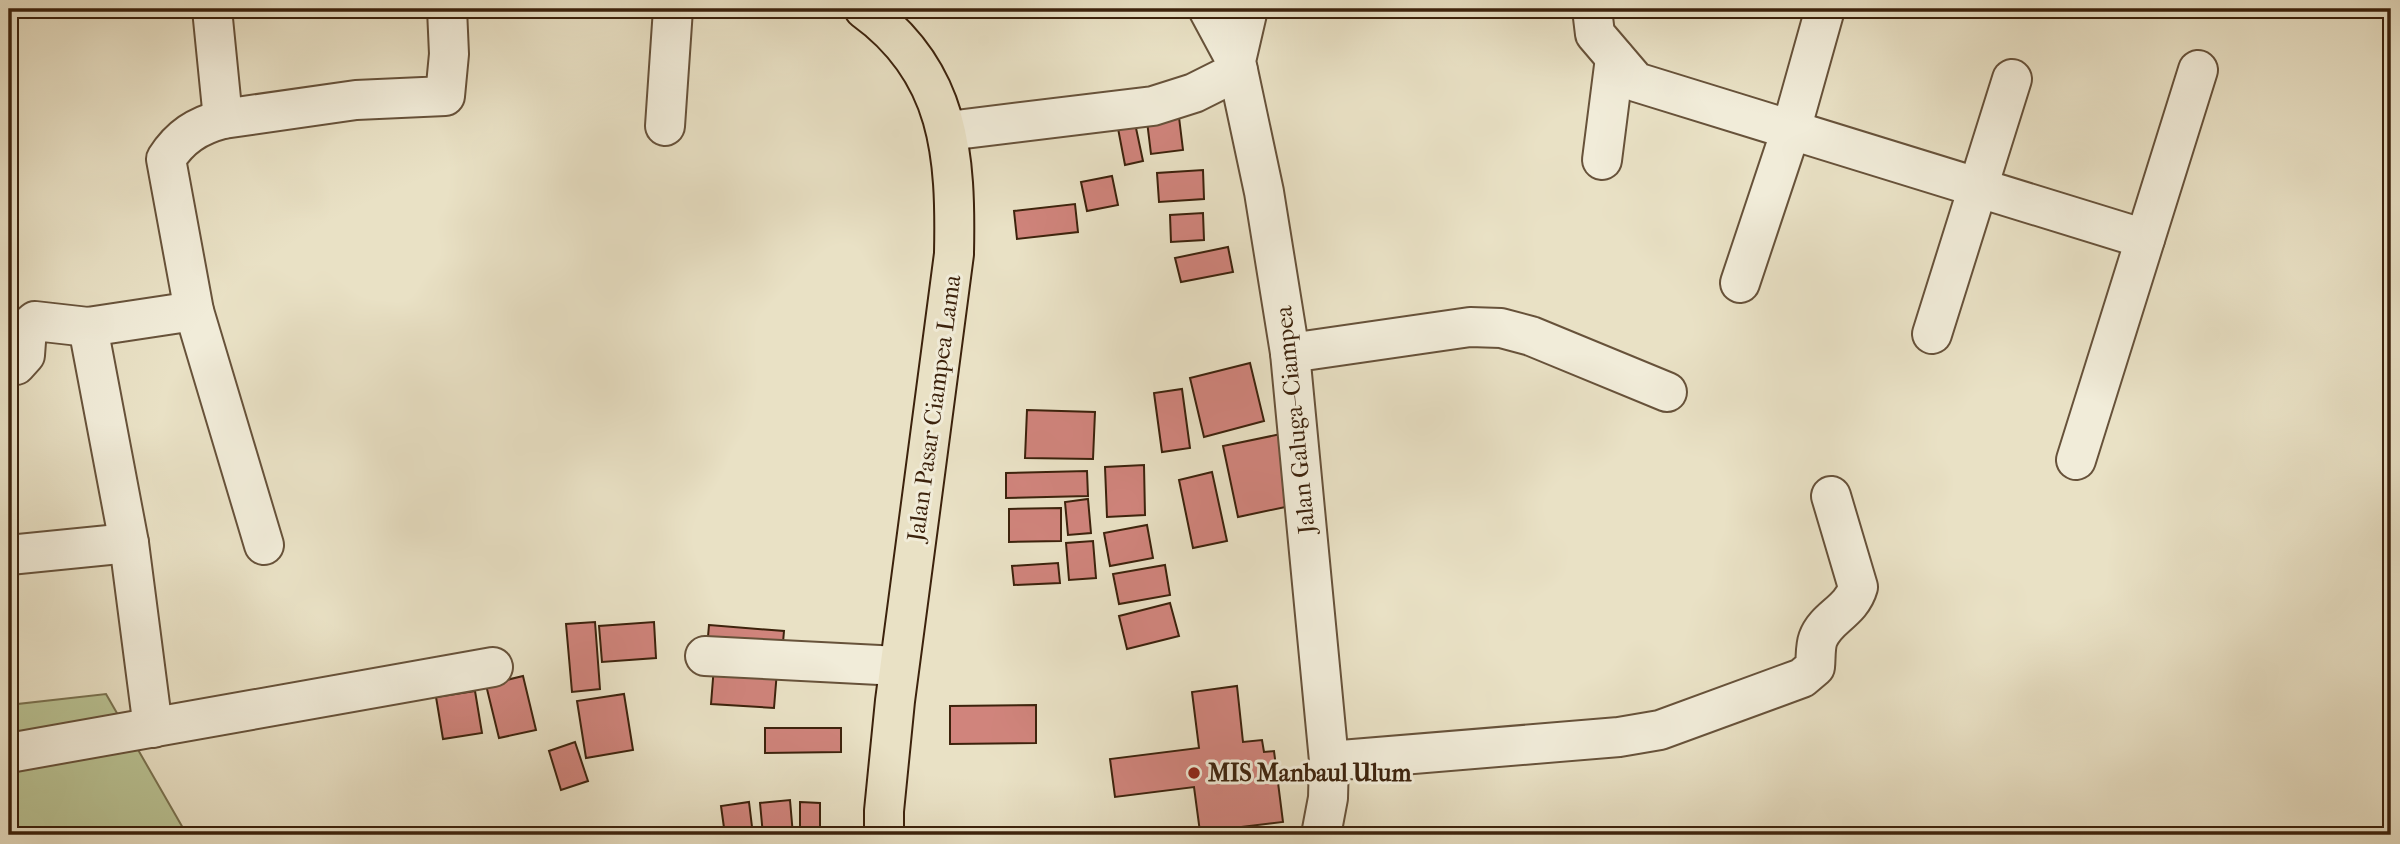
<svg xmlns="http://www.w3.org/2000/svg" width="2400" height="844" viewBox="0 0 2400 844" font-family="'IM FELL French Canon',serif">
<rect width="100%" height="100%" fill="#e9e1c5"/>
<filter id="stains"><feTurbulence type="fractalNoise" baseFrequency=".00286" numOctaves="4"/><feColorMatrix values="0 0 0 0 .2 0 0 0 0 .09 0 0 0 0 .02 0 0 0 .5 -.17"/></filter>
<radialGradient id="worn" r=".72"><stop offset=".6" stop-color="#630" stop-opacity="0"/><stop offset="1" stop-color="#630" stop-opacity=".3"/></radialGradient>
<polygon fill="#b9c293" stroke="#7a7250" stroke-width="2" points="106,694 187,835 9,835 9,705"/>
<g fill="#d0847c" stroke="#3c220c" stroke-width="2">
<polygon points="1178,109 1183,150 1151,154 1146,113"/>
<polygon points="1133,114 1143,161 1125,165 1116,118"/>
<polygon points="1203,170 1204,199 1159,202 1157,173"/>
<polygon points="1112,176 1118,205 1087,211 1081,182"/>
<polygon points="1075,204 1078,232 1017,239 1014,211"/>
<polygon points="1203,213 1204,240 1171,242 1170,215"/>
<polygon points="1228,247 1233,272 1181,282 1175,258"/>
<polygon points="1250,363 1264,421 1204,437 1190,378"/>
<polygon points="1182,389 1190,448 1162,452 1154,393"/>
<polygon points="1027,410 1095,412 1093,459 1025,458"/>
<polygon points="1281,434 1295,505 1238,517 1223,446"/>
<polygon points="1144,465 1145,515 1107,517 1105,467"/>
<polygon points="1087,471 1088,496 1006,498 1006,473"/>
<polygon points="1212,472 1227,541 1193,548 1179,480"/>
<polygon points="1088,499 1091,533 1068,535 1065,502"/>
<polygon points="1061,508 1061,541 1009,542 1009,509"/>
<polygon points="1147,525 1153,558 1110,566 1104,533"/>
<polygon points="1093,541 1096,578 1069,580 1066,543"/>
<polygon points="1058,563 1060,583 1014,585 1012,566"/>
<polygon points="1165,565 1170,595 1119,604 1113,574"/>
<polygon points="1170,603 1179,636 1127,649 1119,616"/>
<polygon points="595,622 600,689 572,692 566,624"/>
<polygon points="654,622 656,658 602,662 599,626"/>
<polygon points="709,625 784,631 782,654 707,648"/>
<polygon points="714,666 777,671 774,708 711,704"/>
<polygon points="523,676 536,730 499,738 486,685"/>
<polygon points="1237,686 1243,742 1262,740 1264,752 1274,751 1283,822 1200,832 1194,787 1115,797 1110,759 1199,748 1192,692"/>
<polygon points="475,691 482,733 443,739 436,697"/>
<polygon points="624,694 633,750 586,758 577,701"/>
<polygon points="1036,705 1036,743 950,744 950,706"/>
<polygon points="765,728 841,728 841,752 765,753"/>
<polygon points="575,742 588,781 561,790 549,751"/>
<polygon points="790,800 793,835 763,835 760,803"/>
<polygon points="749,802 753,835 725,835 721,806"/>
<polygon points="800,802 820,803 820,835 800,835"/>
</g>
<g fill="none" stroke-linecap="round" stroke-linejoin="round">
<g stroke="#67523a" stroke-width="42">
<g id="minor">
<polyline points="212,9 223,119"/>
<polyline points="1208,9 1236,61"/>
<polyline points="1248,9 1236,61 1264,192 1290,353 1329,761 1328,798 1321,835"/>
<polyline points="1592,9 1595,34 1636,82 2145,239"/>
<polyline points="665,126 673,9"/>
<polyline points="948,131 1153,106 1194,93 1238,71"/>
<polyline points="1602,160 1615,58"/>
<polyline points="1740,283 1791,130 1825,9"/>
<polyline points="88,327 129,543 153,728"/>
<polyline points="1932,334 2012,79"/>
<polyline points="1290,353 1470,327 1501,328 1531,336 1667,392"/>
<polyline points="9,365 16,365 25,355 27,328 35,321 88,327 194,311"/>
<polyline points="2076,460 2198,70"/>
<path d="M264 545 194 311 166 159C180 137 197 126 223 119L356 100 445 96 449 54 447 9"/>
<polyline points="9,555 129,543"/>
<polyline points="705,656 899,666"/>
<polyline points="9,753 493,667"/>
<path d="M1329 761 1619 737 1660 730 1802 678 1815 667C1816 658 1815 647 1818 639 1826 617 1851 612 1858 587L1831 496"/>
</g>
</g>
<g stroke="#3c220c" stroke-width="42">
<path id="major" d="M864 9C951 72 956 156 954 254L895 701 884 811V835"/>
</g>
<use href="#minor" stroke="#f1ecd9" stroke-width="38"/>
<use href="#major" stroke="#e9e1c5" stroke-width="38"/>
</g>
<circle fill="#8f2418" stroke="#f1ecd9" stroke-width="2.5" cx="1194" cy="773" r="7"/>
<g text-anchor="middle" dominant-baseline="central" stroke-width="6" stroke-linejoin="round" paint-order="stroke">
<g font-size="24" fill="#3c220c" stroke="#f1ecd9">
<text transform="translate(934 408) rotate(-82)">Jalan Pasar Ciampea Lama</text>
<text transform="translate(1295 420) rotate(-96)">Jalan Galuga–Ciampea</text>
</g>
<g font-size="24" font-weight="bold" fill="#3c220c" stroke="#f1ecd9" text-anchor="start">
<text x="1208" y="773">MIS Manbaul Ulum</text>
</g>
</g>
<rect width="2400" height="844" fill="none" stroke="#e9e1c5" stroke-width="35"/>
<rect x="10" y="10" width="2379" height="823" fill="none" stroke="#3c220c" stroke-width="3.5"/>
<rect x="18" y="18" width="2365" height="809" fill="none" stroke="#3c220c" stroke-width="2"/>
<rect width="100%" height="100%" filter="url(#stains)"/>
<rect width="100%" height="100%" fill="url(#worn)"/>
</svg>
